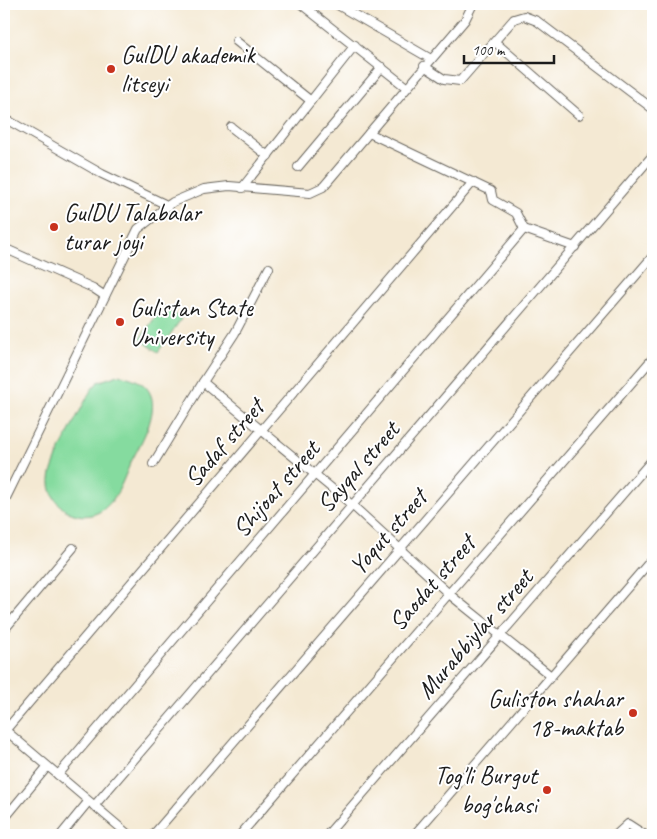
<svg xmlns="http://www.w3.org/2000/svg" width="657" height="839" viewBox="0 0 657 839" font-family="Caveat,sans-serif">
<rect width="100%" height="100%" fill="#fff"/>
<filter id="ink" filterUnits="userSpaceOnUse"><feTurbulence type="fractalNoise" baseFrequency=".02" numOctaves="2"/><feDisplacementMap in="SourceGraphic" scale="10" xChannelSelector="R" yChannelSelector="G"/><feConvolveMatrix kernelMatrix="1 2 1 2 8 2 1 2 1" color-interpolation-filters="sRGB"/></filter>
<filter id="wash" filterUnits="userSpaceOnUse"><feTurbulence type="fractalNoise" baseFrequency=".0096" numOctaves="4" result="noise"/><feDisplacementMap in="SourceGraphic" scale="20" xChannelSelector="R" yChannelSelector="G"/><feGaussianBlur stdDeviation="1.12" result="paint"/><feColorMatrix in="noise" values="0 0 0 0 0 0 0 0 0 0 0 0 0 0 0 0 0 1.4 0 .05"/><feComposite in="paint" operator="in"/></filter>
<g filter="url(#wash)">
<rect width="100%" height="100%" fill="#f4e9d3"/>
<g fill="#85db9f" stroke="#507c5e">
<polygon points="163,306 181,319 158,352 140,339"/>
<path d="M118 375C177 384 146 433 130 464 124 478 118 497 106 507 98 515 85 518 74 514 60 510 49 495 50 480 51 461 81 410 91 390L98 382Z"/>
</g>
</g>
<g filter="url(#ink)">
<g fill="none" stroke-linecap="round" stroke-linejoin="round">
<g stroke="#68645c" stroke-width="10">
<g id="minor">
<polyline points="301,4 406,87"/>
<polyline points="336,4 431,59"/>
<polyline points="236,41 311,101"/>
<polyline points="495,42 579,115"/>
<polyline points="424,66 444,79 460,81 514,19 524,16 537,21 653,109"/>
<polyline points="4,97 4,101"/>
<polyline points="4,118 102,174 169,206"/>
<polyline points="231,127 268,156"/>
<polyline points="369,133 491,191 493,200 516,213 524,229 575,247"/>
<polyline points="298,167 382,67"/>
<polyline points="242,188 355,45"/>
<polyline points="4,248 93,288 105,296"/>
<polyline points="203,382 235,333 269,268"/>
<polyline points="153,464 203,382 352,505 449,594 551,676"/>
<polyline points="4,502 138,229 173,202 204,189 229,186 310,193 323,187 465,20 473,4"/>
<polyline points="4,630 73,548"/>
<polyline points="4,729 129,835"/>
<polyline points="4,732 473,182"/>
<polyline points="58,775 524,229"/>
<polyline points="94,806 653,155"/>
<polyline points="4,819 47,767"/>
<polyline points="61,835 88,802"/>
<polyline points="153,835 653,256"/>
<polyline points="240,835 653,358"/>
<polyline points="327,835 653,459"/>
<polyline points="414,835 653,558"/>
<polyline points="616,835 628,824 645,835"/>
</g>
</g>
<use href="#minor" stroke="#fff" stroke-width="8"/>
</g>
</g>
<g fill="#c8321e" stroke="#fff" stroke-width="2">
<circle cx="111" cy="69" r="5"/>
<circle cx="54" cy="227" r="5"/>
<circle cx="120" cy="322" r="5"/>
<circle cx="633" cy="713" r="5"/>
<circle cx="547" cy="790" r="5"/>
</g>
<g text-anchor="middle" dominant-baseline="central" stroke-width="4" stroke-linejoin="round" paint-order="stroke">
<g font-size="25" fill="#1c1c1c" stroke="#fff" text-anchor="start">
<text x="121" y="55">GulDU akademik<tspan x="121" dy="29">litseyi</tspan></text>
<text x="64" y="213">GulDU Talabalar<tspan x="64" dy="29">turar joyi</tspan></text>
<text x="130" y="308">Gulistan State<tspan x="130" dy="29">University</tspan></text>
<text x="623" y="699" text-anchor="end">Guliston shahar<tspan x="623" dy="29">18-maktab</tspan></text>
<text x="537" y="776" text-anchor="end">Tog'li Burgut<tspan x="537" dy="29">bog'chasi</tspan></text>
</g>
<g font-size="25" fill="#1c1c1c" stroke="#fff">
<text transform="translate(224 443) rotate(-49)">Sadaf street</text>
<text transform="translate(358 467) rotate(-49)">Sayqal street</text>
<text transform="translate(276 489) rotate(-49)">Shijoat street</text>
<text transform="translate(388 532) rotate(-49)">Yoqut street</text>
<text transform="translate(432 583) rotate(-49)">Saodat street</text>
<text transform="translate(475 634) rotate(-49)">Murabbiylar street</text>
</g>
</g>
<rect width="657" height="839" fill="none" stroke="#fff" stroke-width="20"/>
<path d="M464 55v8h90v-8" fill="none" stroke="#1c1c1c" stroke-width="2.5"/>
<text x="472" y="55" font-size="15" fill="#1c1c1c" stroke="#ffffff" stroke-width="4" paint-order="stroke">100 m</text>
</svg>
